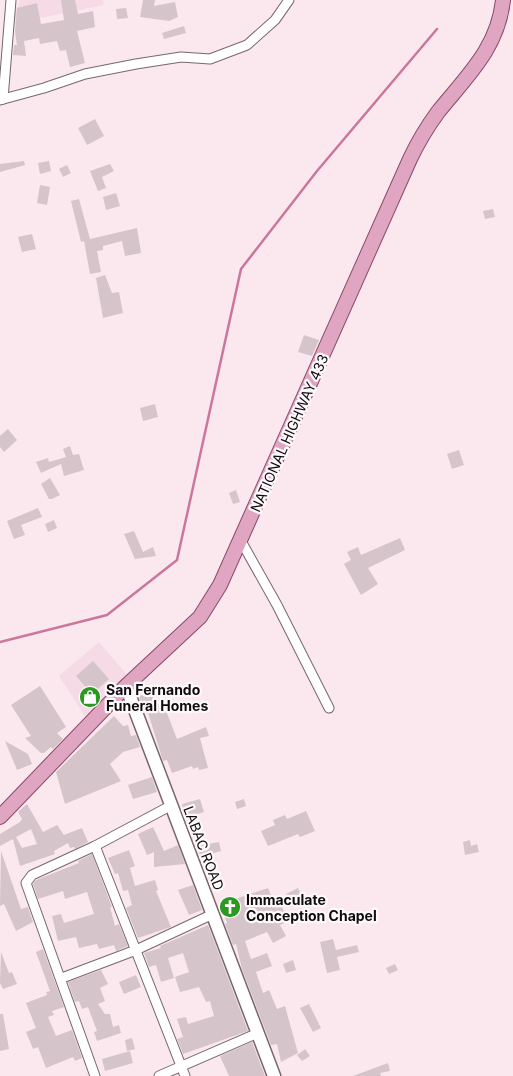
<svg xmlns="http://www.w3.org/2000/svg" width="513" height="1076" viewBox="0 0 513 1076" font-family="Inter,sans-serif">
<rect width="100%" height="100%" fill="#fbe8ef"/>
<g fill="#f6dbe6">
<polygon points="20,0 103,0 104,5 11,24"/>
<polygon points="99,642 128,676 86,718 59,676"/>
</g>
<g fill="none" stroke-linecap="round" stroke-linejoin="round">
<polyline stroke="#cb779d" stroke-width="2.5" points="0,642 107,615 177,560 241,269 317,171 437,29"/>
</g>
<g fill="#d6c4cb" fill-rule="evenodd">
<polygon points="61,0 75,0 78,14 93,11 95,27 77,31 85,63 70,67 66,50 60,51 57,41 40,44 39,38 24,41 26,56 13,55 14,45 17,45 15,32 17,8 37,3 41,24 64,20"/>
<polygon points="143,0 155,0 154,6 175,2 178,17 169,21 140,17"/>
<polygon points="126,8 128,18 117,19 116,9"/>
<polygon points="184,26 186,33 164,39 162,33"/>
<polygon points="95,119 104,136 87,145 78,128"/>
<polygon points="24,161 25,165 0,172 0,164"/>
<polygon points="49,161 51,171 40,174 38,163"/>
<polygon points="110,164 114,171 102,177 106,188 98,191 90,171"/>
<polygon points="67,165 71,173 63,177 59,169"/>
<polygon points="40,185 50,187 47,205 37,203"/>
<polygon points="116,193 120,206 106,210 103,197"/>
<polygon points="79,199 90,239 137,228 141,253 125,256 122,241 103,246 103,250 97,251 101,272 90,274 84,241 81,242 71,201"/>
<polygon points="493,209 495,217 485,219 483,211"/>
<polygon points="32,234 36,249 22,252 18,237"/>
<polygon points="105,275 112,293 119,292 123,313 103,318 96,278"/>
<polygon points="304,335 319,340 312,356 298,352"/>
<polygon points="155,404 158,417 143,421 140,408"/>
<polygon points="8,429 17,440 4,452 0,447 0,436"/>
<polygon points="70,446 73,455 79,454 84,470 64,476 61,464 41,473 36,462 48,458 49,462 66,457 63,449"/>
<polygon points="459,450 464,465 452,469 447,454"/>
<polygon points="50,478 60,495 52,499 49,499 41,484"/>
<polygon points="236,490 240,502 233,504 229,493"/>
<polygon points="38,508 42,517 21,525 25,535 14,539 7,521"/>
<polygon points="54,520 57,528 48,532 45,524"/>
<polygon points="134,531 143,552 153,547 156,556 135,559 124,534"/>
<polygon points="400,538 405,550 368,568 378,584 361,595 344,564 351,560 347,552 358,547 361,555"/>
<polygon points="93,661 109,679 92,694 76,676"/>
<polygon points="40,686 66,727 57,733 63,739 53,749 51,747 44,753 41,753 25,738 31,736 11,705"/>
<polygon points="151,692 156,705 163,703 177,739 206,727 209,736 200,738 208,768 199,770 198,767 193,769 192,766 172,773 167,760 163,761 146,706 143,708 139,696"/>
<polygon points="114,716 123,726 128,725 131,736 136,735 140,747 123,752 110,764 121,781 65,804 56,772"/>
<polygon points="5,741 28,754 32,764 17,770"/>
<polygon points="152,777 157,792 133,799 128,785"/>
<polygon points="200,799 204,812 185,818 182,804"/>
<polygon points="244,799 246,806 237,809 235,802"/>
<path d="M27 804 43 832 57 825 64 835 82 828 88 842 75 849 74 847 70 848 68 843 54 851 55 854 20 866 13 839 0 846V834L20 822 22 819 18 812ZM31 829 37 844 22 848 16 837Z"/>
<polygon points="306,811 315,831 300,837 298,834 268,846 261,831 275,825 273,820 285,815 287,819"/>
<polygon points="153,827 164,851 178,845 185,864 154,867 154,852 147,855 138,834"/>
<polygon points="470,840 471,846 477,844 479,852 465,855 463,842"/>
<polygon points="219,842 221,851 210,854 211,857 201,860 198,846"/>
<polygon points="129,850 135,866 130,868 135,886 155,880 158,890 156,891 171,927 138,938 126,908 132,905 128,890 123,891 118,873 115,874 108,858"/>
<polygon points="1,851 21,909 28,907 33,922 16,931 4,904 0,906"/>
<polygon points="92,854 112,907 110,907 115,926 119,924 128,946 116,951 114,945 99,949 97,944 79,948 76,937 58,941 52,916 61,914 64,923 94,914 87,892 65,899 63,891 38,899 33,884 36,880 79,863 78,861"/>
<polygon points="193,885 202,910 189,915 178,890"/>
<polygon points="268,888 276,908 282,906 287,922 280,925 286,936 273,943 267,932 245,941 251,959 267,953 272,966 256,972 263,993 269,990 277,1009 285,1006 298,1053 281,1062 277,1044 271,1045 242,969 236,944 233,945 225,924 227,923 220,904"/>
<polygon points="298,888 304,901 292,907 286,894"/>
<polygon points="208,925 248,1031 183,1054 177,1039 183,1037 177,1019 186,1017 188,1024 214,1016 210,1001 206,1002 199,987 180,992 175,977 189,972 183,953 168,958 174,978 161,982 156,965 149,967 144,953 161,948 160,946"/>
<polygon points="333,939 336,950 357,945 359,952 337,957 340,970 327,973 320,942"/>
<polygon points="43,949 64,1007 52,1011 54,1015 48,1017 56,1036 72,1030 82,1058 75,1061 73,1057 46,1068 38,1047 33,1049 26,1032 36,1028 26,1003 47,995 46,992 50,991 36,952"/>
<polygon points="1,952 9,973 12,972 17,984 3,989 0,983"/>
<polygon points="293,960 296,970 286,973 283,964"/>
<polygon points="395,964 398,970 389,974 386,968"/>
<polygon points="101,970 108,984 100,988 105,1001 98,1004 105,1014 110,1014 113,1027 119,1025 121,1033 97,1041 94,1032 97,1031 88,1007 82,1009 79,1001 75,1002 68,982"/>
<polygon points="136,975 141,987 124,994 119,982"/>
<polygon points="309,1004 321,1028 313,1032 300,1008"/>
<polygon points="0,1014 3,1014 9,1049 0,1051"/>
<polygon points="132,1038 135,1049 127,1051 125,1040"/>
<polygon points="252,1042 265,1076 229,1076 220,1056"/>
<polygon points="305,1049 310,1056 302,1061 297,1055"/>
<polygon points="130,1051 133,1063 105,1071 102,1059"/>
<polygon points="388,1063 390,1071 380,1073 381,1076 353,1076"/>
</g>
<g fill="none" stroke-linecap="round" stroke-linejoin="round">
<g stroke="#77676d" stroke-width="11">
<g id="street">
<polyline points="3,99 11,0"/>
<polyline points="0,100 44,88 85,74 136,64 181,57 210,59 247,45 275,20 289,0"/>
<polyline points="241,541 277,605 329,708"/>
<polyline points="95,846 185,1076"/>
<polyline points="62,978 136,950 213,914"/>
<polyline points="95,1076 26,883 32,875 95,846 172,805"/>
<polyline points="159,1076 258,1033"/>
</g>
</g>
<g stroke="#77676d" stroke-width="15">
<polyline id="secondary" points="126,686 274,1076"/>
</g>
<g stroke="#8a4867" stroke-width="16">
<path id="primary" d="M0 817 126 686 200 617 220 585 410 159C418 142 427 127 438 112 467 76 498 48 503 0"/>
</g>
<use href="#street" stroke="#fff" stroke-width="9"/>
<use href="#secondary" stroke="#fff" stroke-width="12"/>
<use href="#primary" stroke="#e0a6c1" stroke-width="14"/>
</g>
<defs>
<g id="shop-disc" transform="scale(1.125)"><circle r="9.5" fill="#2c9822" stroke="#fdf9fb"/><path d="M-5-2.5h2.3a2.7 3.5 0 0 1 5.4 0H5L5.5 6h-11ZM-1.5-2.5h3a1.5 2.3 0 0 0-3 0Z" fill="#fff"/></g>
<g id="church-disc" transform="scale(1.125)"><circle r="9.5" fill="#2c9822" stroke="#fdf9fb"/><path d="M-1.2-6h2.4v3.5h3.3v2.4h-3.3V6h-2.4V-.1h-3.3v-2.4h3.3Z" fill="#fff"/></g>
</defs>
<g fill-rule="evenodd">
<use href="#shop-disc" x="90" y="697"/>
<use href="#church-disc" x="230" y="907"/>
</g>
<g text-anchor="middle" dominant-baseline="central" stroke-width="4.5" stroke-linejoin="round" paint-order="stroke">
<g font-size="14" fill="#100a0d" stroke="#fdf9fb">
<text transform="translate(289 433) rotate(-66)">NATIONAL HIGHWAY 433</text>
<text transform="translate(204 848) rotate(69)">LABAC ROAD</text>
</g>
<g font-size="14" font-weight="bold" fill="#100a0d" stroke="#fdf9fb" text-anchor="start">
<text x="106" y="689">San Fernando<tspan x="106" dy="16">Funeral Homes</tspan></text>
<text x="246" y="899">Immaculate<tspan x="246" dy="16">Conception Chapel</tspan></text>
</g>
</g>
</svg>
